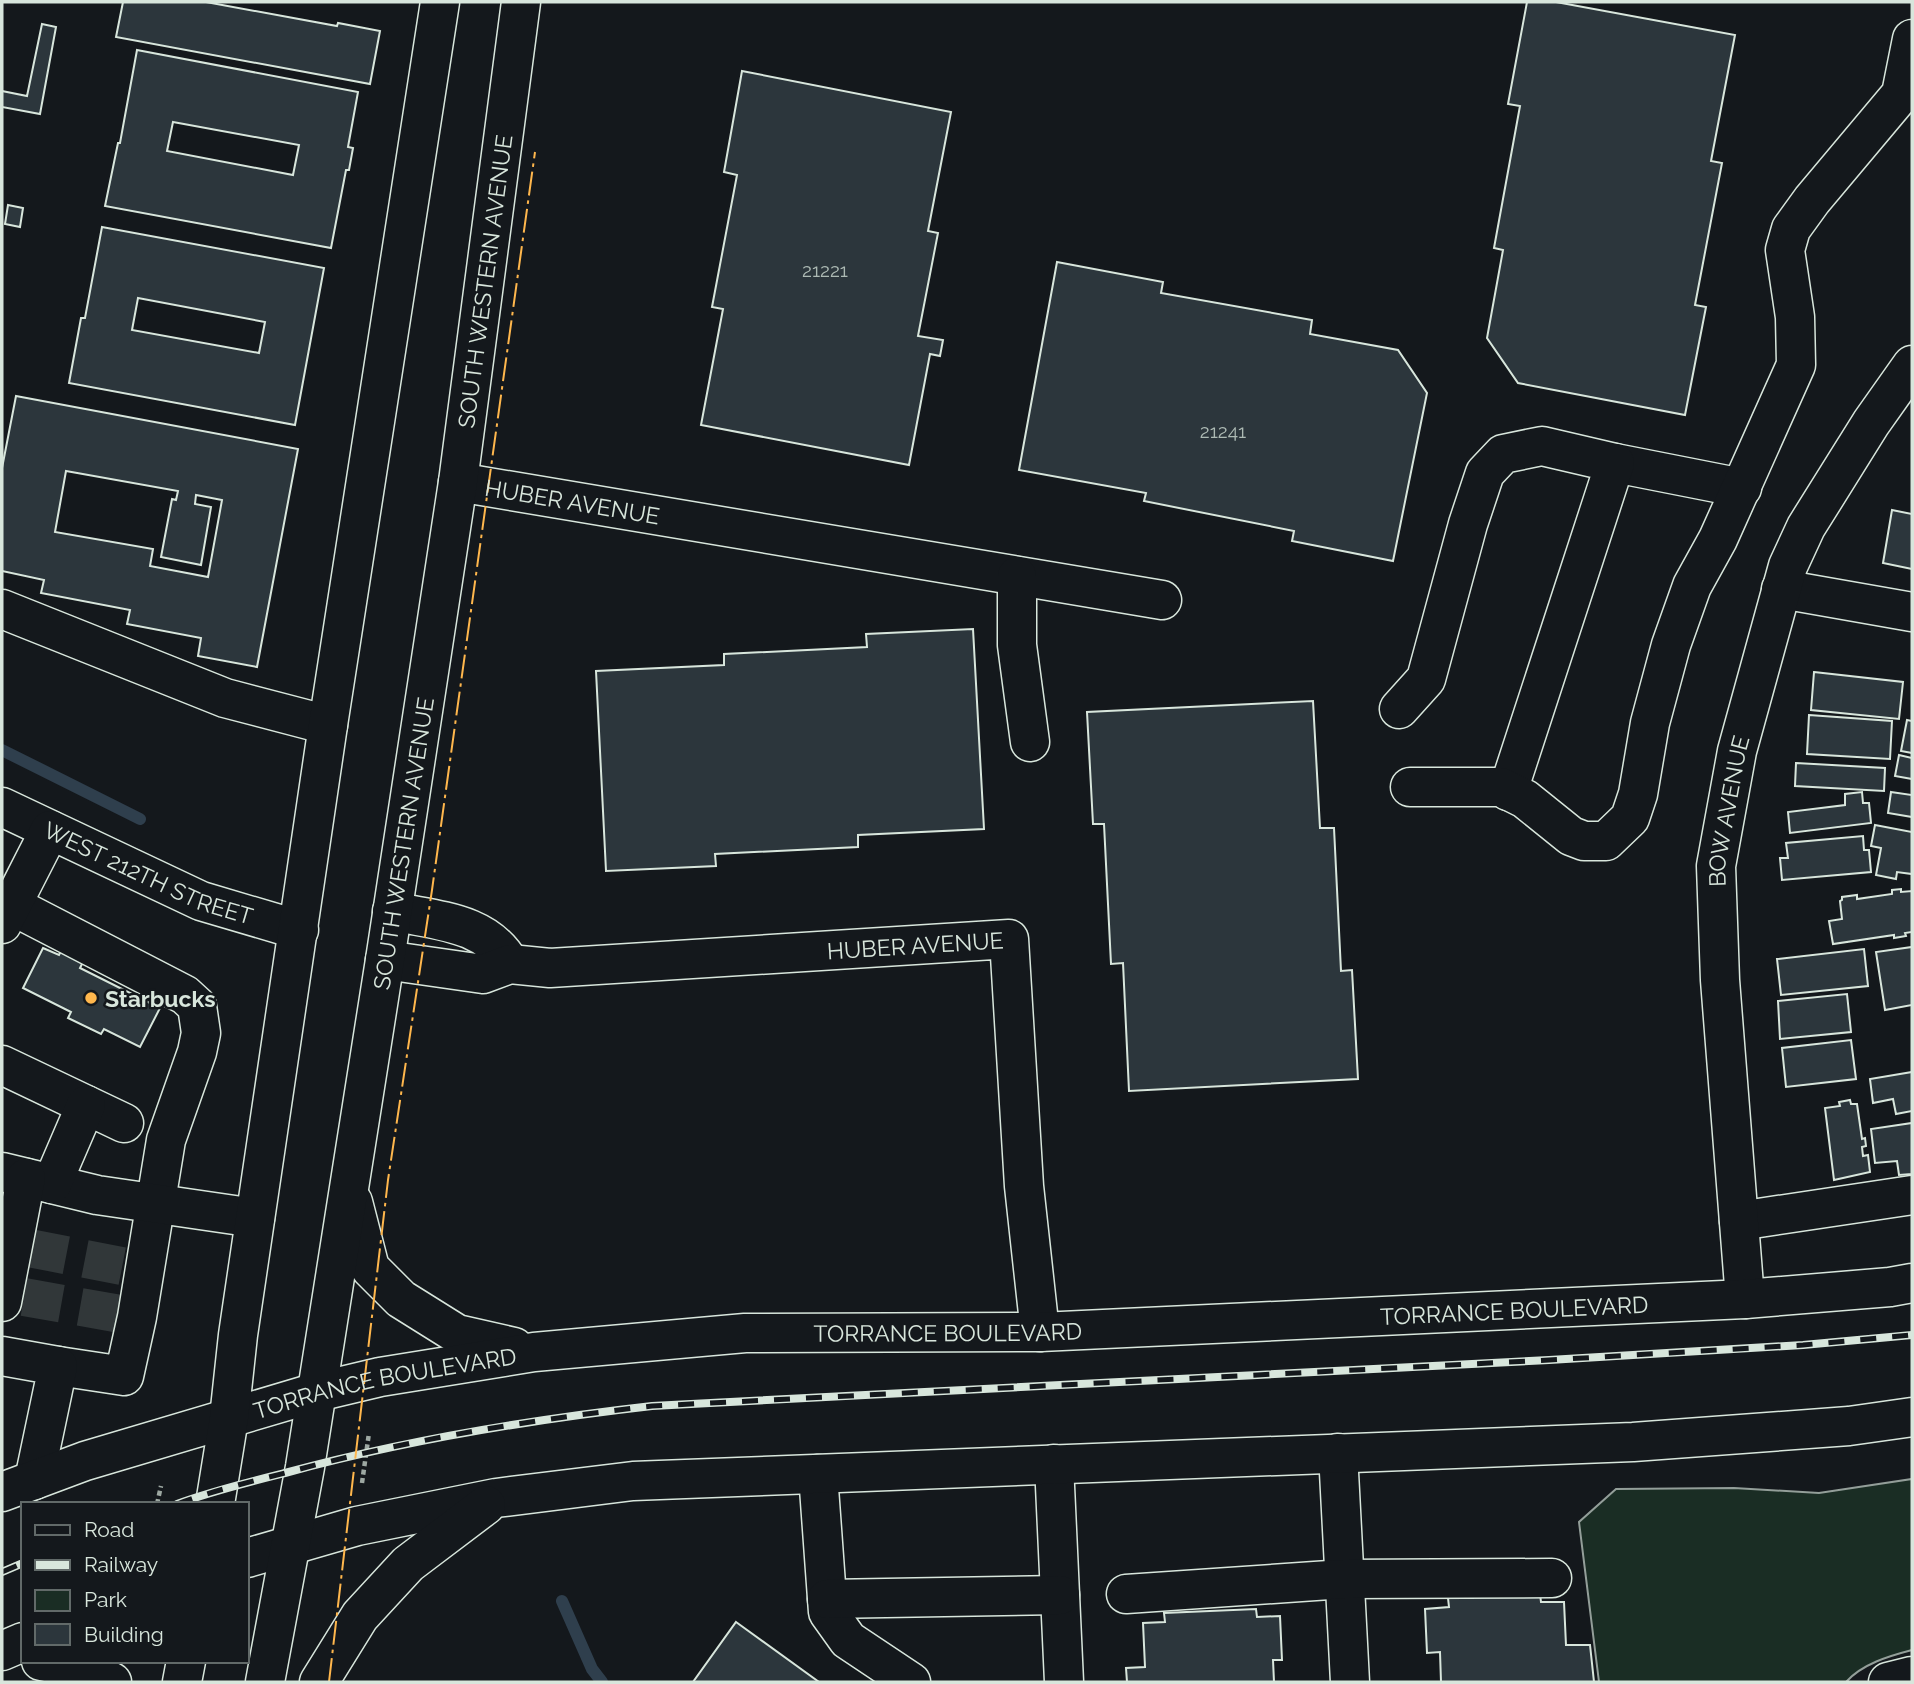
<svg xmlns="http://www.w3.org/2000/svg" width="1914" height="1684" viewBox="0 0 1914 1684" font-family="Raleway,sans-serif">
<rect width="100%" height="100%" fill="#14181c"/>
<path fill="#1a2d24" stroke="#939e99" stroke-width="2" d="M1912 1479V1650C1889 1656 1862 1664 1846 1682H1599L1579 1522 1616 1489 1734 1488 1819 1493Z"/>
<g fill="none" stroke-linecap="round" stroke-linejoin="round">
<g stroke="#2f3f4d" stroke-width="12">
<polyline points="2,750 140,819"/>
<polyline points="562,1601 592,1669 602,1682"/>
</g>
</g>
<g fill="#2c363c" stroke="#d8e6dc" stroke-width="2" fill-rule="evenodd">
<polygon points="123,2 206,2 337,26 338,23 380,31 370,84 116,37"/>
<polygon points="1527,2 1556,2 1735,35 1711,161 1722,163 1695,305 1706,307 1685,415 1518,383 1487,338 1503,250 1494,248 1520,106 1508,104"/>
<polygon points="42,24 56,27 40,114 2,107 2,91 27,96"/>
<path d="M137 50 358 92 348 147 353 148 349 170H346L331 248 105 206 118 143H120ZM173 122 299 145 293 175 167 151Z"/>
<polygon points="742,71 951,112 928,231 938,233 918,336 943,340 940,356 930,354 909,465 701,425 723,309 712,307 737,175 724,172"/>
<polygon points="8,205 23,208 20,227 5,224"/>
<path d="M102 227 324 268 295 425 69 383 81 318H85ZM138 298 265 322 259 353 132 330Z"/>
<polygon points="1057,262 1163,282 1161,293 1312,320 1310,334 1398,350 1427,393 1393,561 1292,541 1294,531 1144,501 1146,493 1019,470"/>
<path d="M16 396 298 449 257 667 198 656 201 638 127 624 130 610 41 593 44 580 2 571V468ZM66 471 178 491 176 500 172 499 161 557 201 565 211 507 195 504 196 495 222 500 208 577 150 566 153 549 55 532Z"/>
<polygon points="1892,510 1912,514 1912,569 1883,563"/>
<polygon points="973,629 984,829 858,835 858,847 715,854 716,866 606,871 596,671 724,665 724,654 867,647 866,634"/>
<polygon points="1814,672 1903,682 1899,719 1811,710"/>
<polygon points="1313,701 1320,828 1334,828 1341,971 1352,970 1358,1079 1129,1091 1123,963 1111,964 1104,824 1093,824 1087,712"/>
<polygon points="1809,715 1892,721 1890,759 1807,754"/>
<polygon points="1907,720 1912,721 1912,753 1901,751"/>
<polygon points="1899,755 1912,758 1912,779 1895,776"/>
<polygon points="1796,763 1885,768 1884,791 1795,786"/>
<polygon points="1862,792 1863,803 1869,803 1871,823 1790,833 1788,812 1845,805 1845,794"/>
<polygon points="1891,792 1912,795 1912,817 1888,813"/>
<polygon points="1875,825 1912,832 1912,874 1897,872 1896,879 1876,875 1881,848 1871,846"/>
<polygon points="1863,836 1864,850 1869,850 1871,872 1782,880 1780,858 1788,858 1786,843"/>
<polygon points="1901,889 1901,892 1912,891 1912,932 1905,933 1906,936 1894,938 1894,935 1833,944 1829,921 1842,919 1840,901 1842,900 1842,897 1857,895 1857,899 1892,894 1892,890"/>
<polygon points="1912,947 1912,1005 1885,1010 1876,952"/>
<polygon points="43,948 59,955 62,949 84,960 80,968 160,1008 140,1047 104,1029 101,1034 68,1018 71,1012 23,988"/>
<polygon points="1864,949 1868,986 1781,995 1777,959"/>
<polygon points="1847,994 1851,1032 1780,1039 1778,1001"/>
<polygon points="1851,1040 1856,1079 1786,1087 1782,1048"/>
<polygon points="1912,1072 1912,1111 1896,1114 1893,1099 1873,1103 1870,1079"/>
<polygon points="1850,1100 1851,1104 1857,1104 1862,1139 1865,1138 1866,1146 1862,1147 1863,1156 1868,1155 1870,1172 1834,1180 1825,1108 1840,1106 1839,1102"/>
<polygon points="1912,1123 1912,1174 1899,1175 1897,1161 1875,1163 1871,1129"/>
<polygon points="1540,1594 1541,1602 1564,1602 1566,1645 1590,1645 1594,1682 1441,1682 1440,1652 1427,1653 1425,1609 1449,1607 1448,1598"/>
<polygon points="1256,1609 1257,1617 1280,1616 1282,1660 1273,1660 1274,1682 1127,1682 1126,1668 1145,1667 1143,1623 1165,1622 1164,1613"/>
<polygon points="736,1622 819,1682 693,1682"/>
</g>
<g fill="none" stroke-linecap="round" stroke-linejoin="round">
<g stroke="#313739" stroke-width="38" stroke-dasharray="38 19" stroke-linecap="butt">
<polyline points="29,1248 132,1268"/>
<polyline points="24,1297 126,1315"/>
</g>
<g stroke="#d8e6dc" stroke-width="41">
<g id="minor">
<polyline points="1615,463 1742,488"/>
<path id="s1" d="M458 482 1162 600"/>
<polyline points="1017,576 1017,645 1030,742"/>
<polyline points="1781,589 1912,612"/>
<polyline points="2,609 225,698 328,725"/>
<polyline points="1399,709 1426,679 1468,524 1485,473 1503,454 1542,446 1615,463 1508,791"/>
<polyline points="1410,787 1501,787 1525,799 1571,836 1584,841 1606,841 1630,818 1638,794 1650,723 1671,645 1692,586 1718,539 1796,365 1795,317 1785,250 1791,229 1812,200 1901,94 1912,39"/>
<path id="s2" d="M2 807 201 901 299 930"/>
<polyline points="11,905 185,995 197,1006 201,1033 197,1052 166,1140 137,1317 124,1376 58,1366"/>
<path d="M392 911C436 921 486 921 510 964"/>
<polyline points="2,924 50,830"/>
<path id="s3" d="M385 960 483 974 510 964 550 968 1009 939 1024 1186 1040 1332"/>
<polyline points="2,1065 124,1123"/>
<polyline points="2,1172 97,1195 255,1218"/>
<polyline points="52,1184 86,1105"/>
<polyline points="1739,1221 1912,1195"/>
<path id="s4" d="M1745 1299 1720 980 1716 866 1737 751 1788 566 1806 527 1871 423 1912 365"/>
<polyline points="2,1302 26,1178"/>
<polyline points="2,1356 58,1366 34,1480"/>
<polyline points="1338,1453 1350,1682"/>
<polyline points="1054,1464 1064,1682"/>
<polyline points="818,1474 828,1612 848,1640 911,1682"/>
<polyline points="1126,1594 1344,1579 1552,1578"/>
<polyline points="827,1599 1060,1595"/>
<polyline points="1888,1682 1912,1676"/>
</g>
</g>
<g stroke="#d8e6dc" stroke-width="41">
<g id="major">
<polyline points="353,1202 370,1268 401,1299 457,1334 514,1347"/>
<path id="s5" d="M2 1492 85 1461 317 1392 380 1377 534 1352 745 1333 1040 1332 1745 1299 1890 1287 1912 1283"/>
<polyline points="215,1504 229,1418 238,1335 328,725 440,2"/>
<polyline points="247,1558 357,1526 496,1498 633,1481 1633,1442 1849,1426 1912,1417"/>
<polyline points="2,1651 23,1642"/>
<polyline points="41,1661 94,1672 112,1682"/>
<polyline points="182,1682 186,1661"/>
<path id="s6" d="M265 1682 305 1467 385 960 458 482 521 2"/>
<polyline points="319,1682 360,1616 408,1564 486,1505"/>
</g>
</g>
<g stroke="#9da8a2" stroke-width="4.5" stroke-dasharray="5 3.5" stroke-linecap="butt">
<polyline points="362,1483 369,1433"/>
<polyline points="157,1504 161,1486"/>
</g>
<use href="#minor" stroke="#14181c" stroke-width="38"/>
<use href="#major" stroke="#14181c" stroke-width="38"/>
<g stroke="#d8e6dc" stroke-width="8">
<g id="rail">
<path d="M177 1504C212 1491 249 1482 285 1473 406 1440 528 1420 652 1406L1549 1360 1803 1345 1912 1335"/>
<polyline points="2,1572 23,1563"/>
</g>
</g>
<use href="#rail" stroke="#14181c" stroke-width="5" stroke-dasharray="16" stroke-linecap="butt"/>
<polyline stroke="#ffb74d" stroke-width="2" stroke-dasharray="24 5 3.5 5" stroke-linecap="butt" points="329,1682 388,1180 432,890 535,152"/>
</g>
<circle fill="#ffb74d" stroke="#14181c" stroke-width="2.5" cx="91" cy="998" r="7"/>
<g text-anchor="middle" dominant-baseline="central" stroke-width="5" stroke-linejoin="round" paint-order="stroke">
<g font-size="19" fill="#adbab4">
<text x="825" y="270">21221</text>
<text x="1223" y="431">21241</text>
</g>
<g font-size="23" fill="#d8e6dc" stroke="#14181c">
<text stroke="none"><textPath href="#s6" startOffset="1418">SOUTH WESTERN AVENUE</textPath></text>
<text stroke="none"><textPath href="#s1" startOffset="116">HUBER AVENUE</textPath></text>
<text stroke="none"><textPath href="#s4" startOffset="490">BOW AVENUE</textPath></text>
<text stroke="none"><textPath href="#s6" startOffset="850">SOUTH WESTERN AVENUE</textPath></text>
<text stroke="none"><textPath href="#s2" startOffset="161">WEST 212TH STREET</textPath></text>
<text stroke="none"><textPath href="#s3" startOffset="534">HUBER AVENUE</textPath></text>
<text stroke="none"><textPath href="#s5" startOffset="1533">TORRANCE BOULEVARD</textPath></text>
<text stroke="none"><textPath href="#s5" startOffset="966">TORRANCE BOULEVARD</textPath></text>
<text stroke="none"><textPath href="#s5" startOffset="399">TORRANCE BOULEVARD</textPath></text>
</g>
<g font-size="23" font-weight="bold" fill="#d8e6dc" stroke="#14181c" text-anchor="start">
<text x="105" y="998">Starbucks</text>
</g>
</g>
<rect width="1914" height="1684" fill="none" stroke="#d8e6dc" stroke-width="7"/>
<rect x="21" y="1502" width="228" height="161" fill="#14181c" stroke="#626a69" stroke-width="2"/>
<rect x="35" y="1525" width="35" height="10" fill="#14181c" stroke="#626a69" stroke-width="2"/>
<text x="84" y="1537" font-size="21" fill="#d8e6dc">Road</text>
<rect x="35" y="1560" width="35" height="10" fill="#d8e6dc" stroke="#626a69" stroke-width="2"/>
<text x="84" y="1572" font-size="21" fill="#d8e6dc">Railway</text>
<rect x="35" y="1590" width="35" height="21" fill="#1a2d24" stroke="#626a69" stroke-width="2"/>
<text x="84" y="1607" font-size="21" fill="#d8e6dc">Park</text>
<rect x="35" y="1624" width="35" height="21" fill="#2c363c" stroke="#626a69" stroke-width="2"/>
<text x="84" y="1642" font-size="21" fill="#d8e6dc">Building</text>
</svg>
